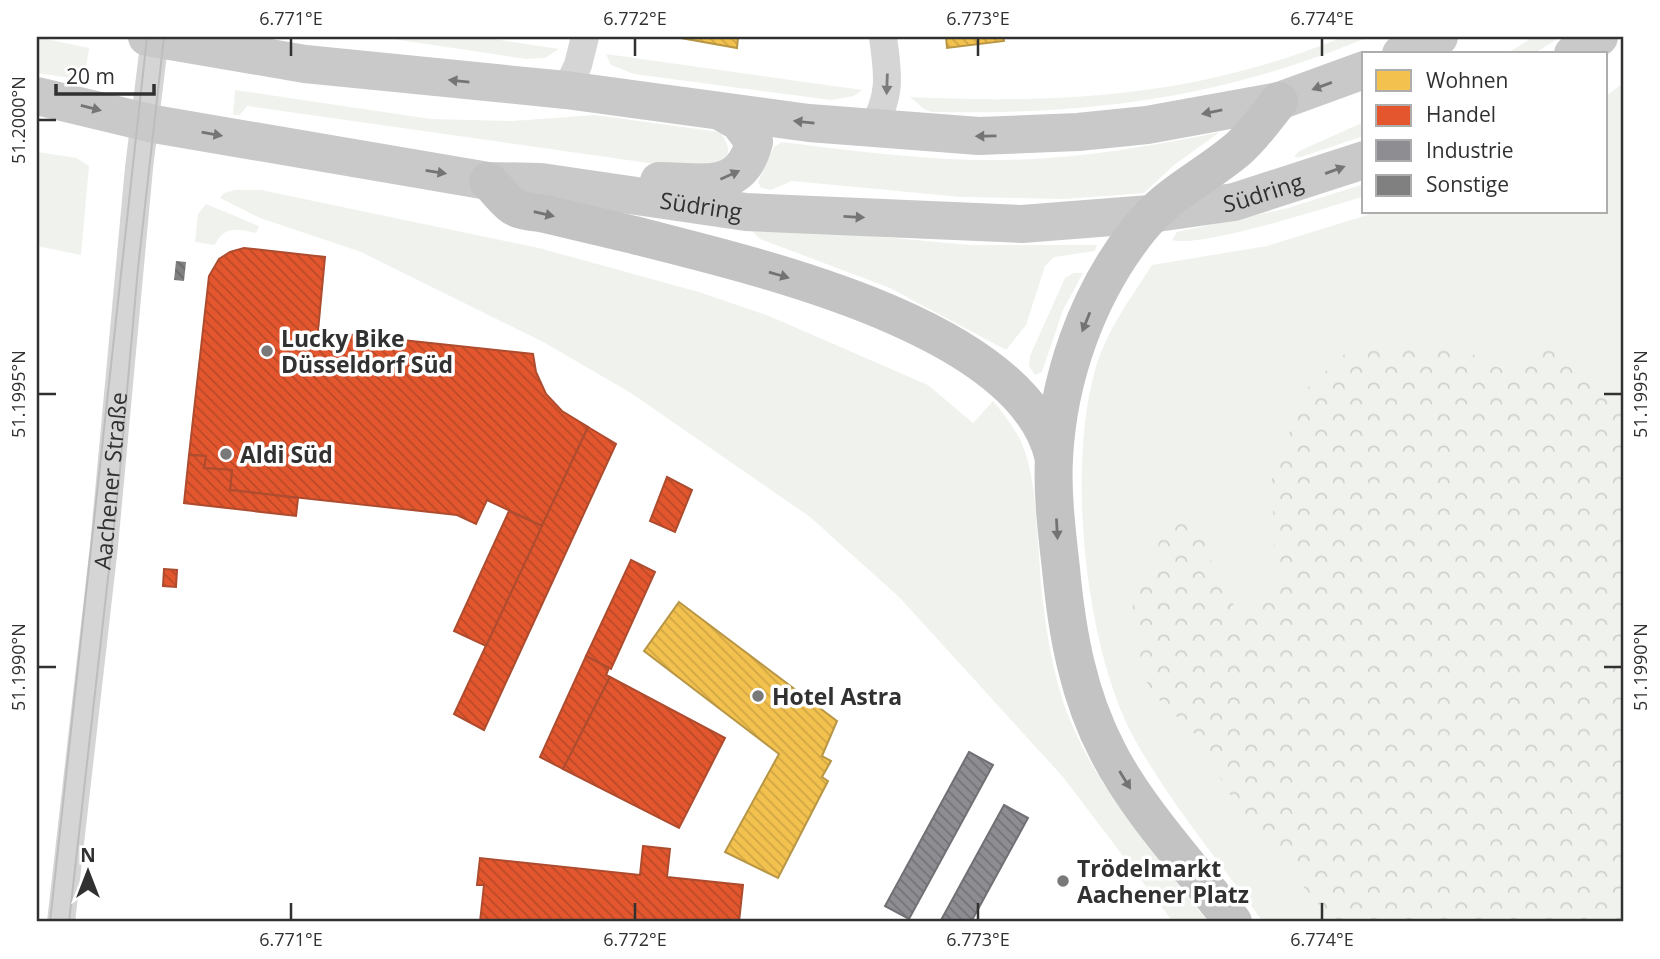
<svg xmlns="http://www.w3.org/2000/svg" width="1660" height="959" viewBox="0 0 1660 959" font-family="'Open Sans',sans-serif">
<defs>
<pattern id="forest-crowns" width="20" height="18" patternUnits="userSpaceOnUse" patternTransform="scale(1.75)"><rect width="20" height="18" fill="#f0f3ed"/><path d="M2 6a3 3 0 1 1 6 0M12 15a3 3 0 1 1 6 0" fill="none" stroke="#ced1cc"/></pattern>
<pattern id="homes-back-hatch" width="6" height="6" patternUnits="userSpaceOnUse" patternTransform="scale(1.75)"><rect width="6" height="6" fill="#f2c14e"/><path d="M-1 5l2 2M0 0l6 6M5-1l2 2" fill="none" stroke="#d0a645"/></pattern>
<pattern id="shops-back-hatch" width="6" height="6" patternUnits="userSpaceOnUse" patternTransform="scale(1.75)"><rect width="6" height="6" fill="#e4572e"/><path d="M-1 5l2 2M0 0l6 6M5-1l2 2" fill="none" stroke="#b94928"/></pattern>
<pattern id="industry-back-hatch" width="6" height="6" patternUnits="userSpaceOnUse" patternTransform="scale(1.75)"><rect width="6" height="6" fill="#8d8d92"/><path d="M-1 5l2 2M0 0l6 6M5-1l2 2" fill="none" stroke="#747478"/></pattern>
<pattern id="building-back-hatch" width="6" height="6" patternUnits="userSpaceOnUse" patternTransform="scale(1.75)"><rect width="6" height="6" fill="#808080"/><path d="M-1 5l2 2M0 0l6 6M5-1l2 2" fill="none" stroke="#696969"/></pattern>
</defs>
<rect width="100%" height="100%" fill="#fff"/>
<g fill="#f0f3ed">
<polygon points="37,37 89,48 84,80 37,73"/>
<polygon points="379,37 480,37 559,49 545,58 526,59"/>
<path d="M1343 37H1369C1222 98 1091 115 932 112L924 109 910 97C1066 104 1196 97 1343 37Z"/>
<polygon points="1533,37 1561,37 1533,54 1506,54"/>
<polygon points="606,54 862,90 854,96 831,100 634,74 611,65"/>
<path d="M1623 83V922H1263C1220 863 1171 804 1135 740 1085 650 1066 466 1096 367 1107 329 1131 298 1152 265L1267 246 1377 212H1606V96Z"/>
<path d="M235 90 431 119 512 121 595 115 720 132C737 155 725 160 705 171L247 106 240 115H233Z"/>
<polygon points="1364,122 1364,136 1298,158 1294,156 1301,150"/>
<path d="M1220 132 1174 165 1144 193 1065 199 961 197 792 181 771 190 761 188 758 182 774 147 782 142C855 151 928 161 1002 160 1075 159 1148 147 1220 132Z"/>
<polygon points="37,152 77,158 89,166 81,255 37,246"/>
<path d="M1364 184V196L1355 199C1322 209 1200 248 1172 240L1177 232 1288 208Z"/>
<path d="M235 190H261L539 248 699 292 769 316 928 385 973 423 993 401C1007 418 1020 434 1026 455 1036 487 1036 522 1039 555 1042 604 1048 654 1063 701 1090 783 1156 854 1208 922H1173L1063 777 899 597 810 517 631 393 543 342 361 252 260 218 220 198 224 193Z"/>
<path d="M206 204 259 226 256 233C238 229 224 225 215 245L195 242 198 214Z"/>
<polygon points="795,229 970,245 1097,245 1095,251 1054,257 1045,266 1026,325 1006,350 890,288 760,239 752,231"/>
<polygon points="1074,273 1083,273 1063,310 1042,372 1035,375 1029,366 1030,356 1065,278"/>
</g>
<path fill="url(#forest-crowns)" d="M1375 342C1402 342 1432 341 1458 349 1479 355 1493 368 1518 374L1534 352 1565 347 1589 370 1623 416V922H1333L1236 805 1194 733 1151 692 1137 657 1132 615 1135 580 1151 566 1162 534 1181 516 1199 525C1210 558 1217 588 1242 614L1257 605 1276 587 1271 457 1292 429 1309 386 1353 347Z"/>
<g fill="url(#homes-back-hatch)" stroke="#b89645" stroke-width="2">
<polygon points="675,37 738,37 737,48"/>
<polygon points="946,37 1003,37 1004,41 947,48"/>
<polygon points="679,602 837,721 822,756 831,761 822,777 828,781 778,878 725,852 779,754 644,651"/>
</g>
<g fill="url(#shops-back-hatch)" stroke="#ae4c2f" stroke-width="2">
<polygon points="244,248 325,257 318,331 533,354 536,372 546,394 562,411 588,427 542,526 487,500 476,524 457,515 230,490 232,470 204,468 206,456 189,455 209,276 219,259 230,252"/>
<polygon points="588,427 616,444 484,730 454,714"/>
<polygon points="189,455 206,456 204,468 232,470 230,490 298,498 296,516 184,503"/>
<polygon points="667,477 692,490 675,532 650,521"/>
<polygon points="509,511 542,526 486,646 454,631"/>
<polygon points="631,560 655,572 611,669 586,656"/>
<polygon points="164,569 177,570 176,587 163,586"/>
<polygon points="586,656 609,668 606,675 610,677 563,769 540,757"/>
<polygon points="610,677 725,738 679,828 563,769"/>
<polygon points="643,846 670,849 667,877 743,885 739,922 480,922 484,885 477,885 480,858 640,875"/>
</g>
<g fill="url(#industry-back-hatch)" stroke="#717175" stroke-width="2">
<polygon points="969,752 993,765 909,919 885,906"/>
<polygon points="1004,805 1028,818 971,922 940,922"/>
</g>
<polygon fill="url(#building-back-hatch)" points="176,261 186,262 184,281 174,280"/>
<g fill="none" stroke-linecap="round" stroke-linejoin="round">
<g stroke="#d5d5d5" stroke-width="28">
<polyline points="566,90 578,65 585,37"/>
<path d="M872 129C892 94 888 75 883 37"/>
<path id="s1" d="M61 922 104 546 139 168 155 37"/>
</g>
<g stroke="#c9c9c9" stroke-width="38">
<polyline points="147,37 305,64 566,90 809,123 979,136 1078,132 1147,125 1279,101 1364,70"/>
<polyline points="1401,54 1439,37"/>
<polyline points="1573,54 1599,37"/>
<path id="s2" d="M37 96 154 124 488 181 541 182 746 212 1022 224 1150 214 1234 202 1364 160"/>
<path d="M659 181C701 181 741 194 754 142L739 122 722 112"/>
</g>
<g stroke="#c3c3c3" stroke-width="38">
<path d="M488 181C496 188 505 201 514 207 522 212 536 212 545 214 575 221 604 228 634 235 749 265 1025 325 1054 459"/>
<path d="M1233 922C1193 869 1138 811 1108 752 1078 695 1067 633 1061 569 1057 533 1052 494 1054 458 1058 380 1086 299 1133 237 1164 194 1200 181 1238 149 1253 136 1266 117 1279 101"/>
</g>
<g stroke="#bdbdbd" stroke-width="2">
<polyline points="50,922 147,37"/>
<polyline points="69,922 119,481 138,268 164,37"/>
</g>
</g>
<defs><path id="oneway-solid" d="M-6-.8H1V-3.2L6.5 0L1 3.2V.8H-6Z" transform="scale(1.75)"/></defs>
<g fill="#757575">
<use href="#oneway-solid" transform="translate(459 81) rotate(-174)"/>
<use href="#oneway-solid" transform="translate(1322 86) rotate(160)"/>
<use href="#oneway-solid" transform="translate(91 108) rotate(14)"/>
<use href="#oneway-solid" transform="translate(1212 112) rotate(169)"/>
<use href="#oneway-solid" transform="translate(804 122) rotate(-174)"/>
<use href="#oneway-solid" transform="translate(212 134) rotate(10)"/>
<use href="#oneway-solid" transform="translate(986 136) rotate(179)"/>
<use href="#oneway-solid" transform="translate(1335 170) rotate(-20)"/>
<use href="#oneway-solid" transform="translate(436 172) rotate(9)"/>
<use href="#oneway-solid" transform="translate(730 175) rotate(-24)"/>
<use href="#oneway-solid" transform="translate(854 217) rotate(3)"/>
</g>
<use fill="#7b7b7b" href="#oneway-solid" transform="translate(887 84) rotate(92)"/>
<g fill="#737373">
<use href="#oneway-solid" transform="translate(544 214) rotate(13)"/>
<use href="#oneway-solid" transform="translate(779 275) rotate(16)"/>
<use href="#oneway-solid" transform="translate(1086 322) rotate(112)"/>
<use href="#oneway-solid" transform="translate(1057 529) rotate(87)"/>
<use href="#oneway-solid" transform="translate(1125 780) rotate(58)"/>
</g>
<path fill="none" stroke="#313131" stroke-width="2.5" d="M291 38V56M635 38V56M978 38V56M1322 38V56M38 120H56M38 394H56M1604 394H1622M38 667H56M1604 667H1622M291 903V920M635 903V920M978 903V920M1322 903V920"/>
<g fill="#797979" stroke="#fff" stroke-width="2.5">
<circle cx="267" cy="351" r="7"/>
<circle cx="226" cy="454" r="7"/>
<circle cx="758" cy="696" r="7"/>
<circle cx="1063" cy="881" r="7"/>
</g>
<g text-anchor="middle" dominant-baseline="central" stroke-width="7" stroke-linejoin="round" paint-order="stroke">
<g font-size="23" fill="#313131" stroke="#fff">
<text stroke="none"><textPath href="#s2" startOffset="1239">Südring</textPath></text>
<text stroke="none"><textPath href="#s2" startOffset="674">Südring</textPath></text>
<text stroke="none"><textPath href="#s1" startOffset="444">Aachener Straße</textPath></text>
</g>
<g font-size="23" font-weight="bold" fill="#313131" stroke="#fff" text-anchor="start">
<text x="281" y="338">Lucky Bike<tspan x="281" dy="26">Düsseldorf Süd</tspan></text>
<text x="240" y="454">Aldi Süd</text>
<text x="772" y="696">Hotel Astra</text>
<text x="1077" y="868">Trödelmarkt<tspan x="1077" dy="26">Aachener Platz</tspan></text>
</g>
</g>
<rect width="1660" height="959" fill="none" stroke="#ffffff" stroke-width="77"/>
<rect x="1362" y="52" width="245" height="161" fill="#ffffff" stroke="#adadad" stroke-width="2"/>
<rect x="1376" y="70" width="35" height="21" fill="#f2c14e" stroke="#adadad" stroke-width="2"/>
<text x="1426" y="88" font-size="21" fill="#313131">Wohnen</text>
<rect x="1376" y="105" width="35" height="21" fill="#e4572e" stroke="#adadad" stroke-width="2"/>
<text x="1426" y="122" font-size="21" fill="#313131">Handel</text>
<rect x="1376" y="140" width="35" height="21" fill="#8d8d92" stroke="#adadad" stroke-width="2"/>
<text x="1426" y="158" font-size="21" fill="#313131">Industrie</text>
<rect x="1376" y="175" width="35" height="21" fill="#808080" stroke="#adadad" stroke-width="2"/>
<text x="1426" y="192" font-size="21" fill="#313131">Sonstige</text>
<g transform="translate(88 872)" stroke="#ffffff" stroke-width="5" paint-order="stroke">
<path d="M0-5L12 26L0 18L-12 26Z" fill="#313131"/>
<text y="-10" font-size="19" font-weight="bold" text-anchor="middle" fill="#313131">N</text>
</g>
<path d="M56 84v10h98v-10" fill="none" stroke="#313131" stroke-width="3.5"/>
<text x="66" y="84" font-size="21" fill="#313131" stroke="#ffffff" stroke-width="5" paint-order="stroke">20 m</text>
<rect x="38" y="38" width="1584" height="882" fill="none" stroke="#313131" stroke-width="2.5"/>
<g font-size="18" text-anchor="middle" fill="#313131">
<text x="291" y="25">6.771°E</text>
<text x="635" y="25">6.772°E</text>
<text x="978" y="25">6.773°E</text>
<text x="1322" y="25">6.774°E</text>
<text transform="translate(19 120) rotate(-90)" y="6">51.2000°N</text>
<text transform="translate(19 394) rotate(-90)" y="6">51.1995°N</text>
<text transform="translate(1641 394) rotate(-90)" y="6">51.1995°N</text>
<text transform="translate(19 667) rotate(-90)" y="6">51.1990°N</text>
<text transform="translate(1641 667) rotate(-90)" y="6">51.1990°N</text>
<text x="291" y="946">6.771°E</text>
<text x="635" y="946">6.772°E</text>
<text x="978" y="946">6.773°E</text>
<text x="1322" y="946">6.774°E</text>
</g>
</svg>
